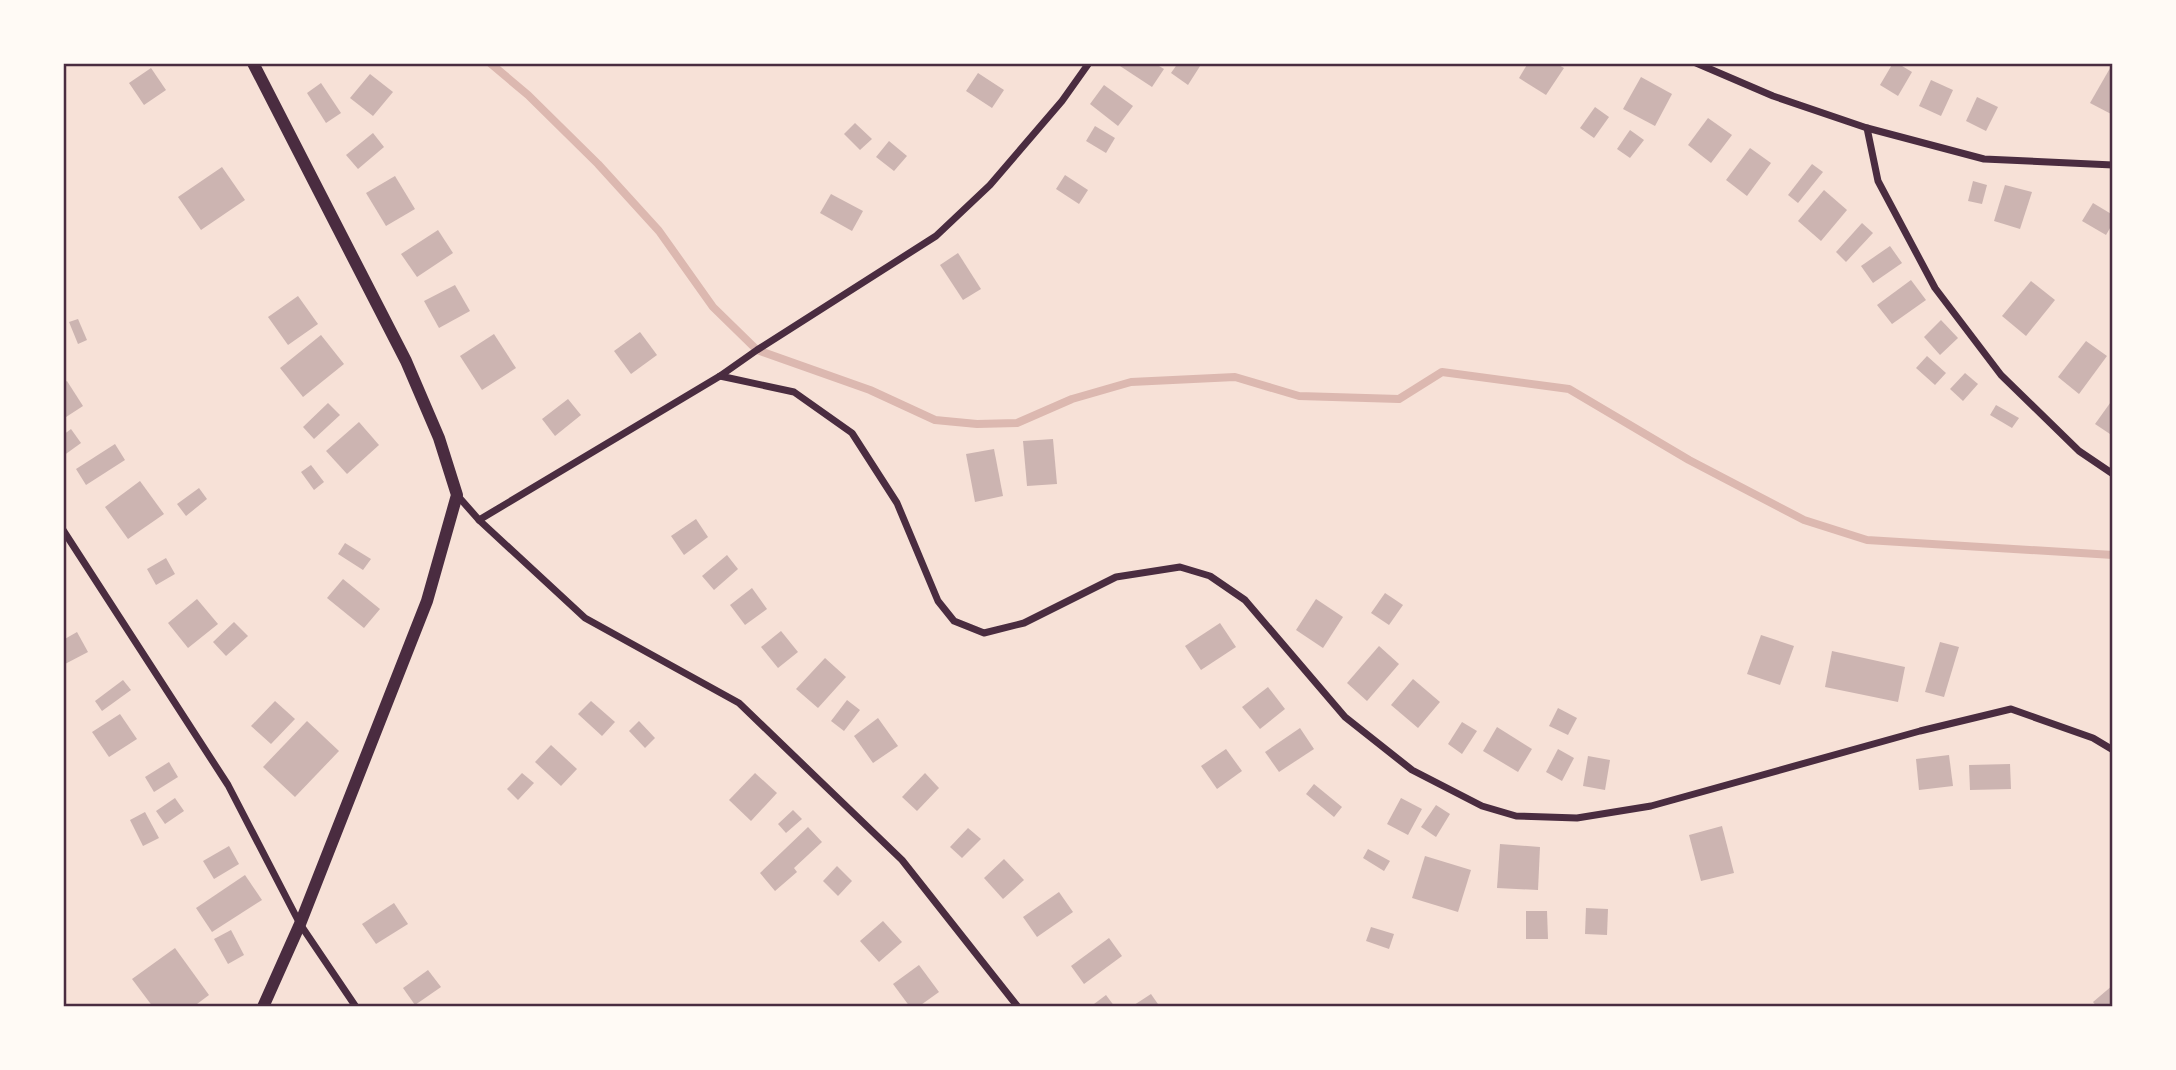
<svg xmlns="http://www.w3.org/2000/svg" width="2176" height="1070" viewBox="0 0 2176 1070" font-family="'PT Sans Narrow',sans-serif">
<rect width="100%" height="100%" fill="#f7e1d7"/>
<g fill="none" stroke-linecap="round" stroke-linejoin="round">
<polyline stroke="#dcb8b0" stroke-width="8" points="490,63 528,95 598,164 659,231 713,307 757,350 870,390 935,420 977,424 1017,423 1072,399 1131,382 1235,377 1299,396 1399,399 1442,372 1569,389 1689,460 1804,520 1867,540 2113,555"/>
</g>
<g fill="#ccb4b1">
<polygon points="1122,63 1154,63 1164,69 1152,87 1120,66"/>
<polygon points="1178,63 1202,63 1188,85 1171,73"/>
<polygon points="1528,63 1555,63 1564,68 1546,95 1519,78"/>
<polygon points="1893,63 1897,63 1912,72 1898,96 1880,85"/>
<polygon points="2113,63 2113,115 2090,103"/>
<polygon points="151,68 166,90 144,105 129,83"/>
<polygon points="978,73 1004,90 992,108 966,91"/>
<polygon points="370,74 393,92 373,116 350,98"/>
<polygon points="1641,77 1672,94 1655,126 1623,109"/>
<polygon points="1931,80 1953,90 1941,116 1919,106"/>
<polygon points="321,83 341,113 326,123 307,93"/>
<polygon points="1104,85 1133,106 1118,126 1090,104"/>
<polygon points="1977,97 1998,107 1986,131 1966,121"/>
<polygon points="1595,107 1609,117 1594,138 1580,128"/>
<polygon points="1708,118 1732,135 1711,163 1688,145"/>
<polygon points="855,123 872,139 860,150 844,134"/>
<polygon points="1095,126 1115,138 1106,153 1086,141"/>
<polygon points="1630,130 1644,140 1630,158 1617,149"/>
<polygon points="373,133 384,147 358,169 346,155"/>
<polygon points="889,141 907,156 894,171 876,157"/>
<polygon points="1750,148 1771,163 1747,196 1726,180"/>
<polygon points="1812,164 1823,172 1798,203 1788,195"/>
<polygon points="222,167 245,200 201,230 178,197"/>
<polygon points="1065,175 1088,190 1079,204 1056,189"/>
<polygon points="395,176 415,209 386,226 366,193"/>
<polygon points="1973,181 1987,185 1982,204 1968,201"/>
<polygon points="2005,185 2032,192 2020,229 1994,221"/>
<polygon points="1824,190 1847,210 1821,241 1798,221"/>
<polygon points="831,194 863,211 852,231 820,213"/>
<polygon points="2093,203 2113,215 2113,223 2106,235 2082,221"/>
<polygon points="1862,223 1873,233 1846,262 1836,252"/>
<polygon points="438,230 453,253 417,277 401,254"/>
<polygon points="1890,246 1902,263 1873,283 1861,266"/>
<polygon points="958,253 981,289 963,300 940,265"/>
<polygon points="1911,280 1926,300 1892,324 1877,305"/>
<polygon points="2031,281 2055,300 2026,336 2002,316"/>
<polygon points="455,285 470,311 439,328 424,301"/>
<polygon points="298,296 318,324 288,345 268,317"/>
<polygon points="78,319 87,340 78,344 69,322"/>
<polygon points="1941,320 1958,338 1940,355 1924,337"/>
<polygon points="640,332 657,355 631,374 614,351"/>
<polygon points="494,334 516,368 482,390 460,356"/>
<polygon points="321,335 344,364 303,397 280,368"/>
<polygon points="2086,341 2107,356 2079,394 2058,377"/>
<polygon points="1927,356 1946,373 1935,385 1916,368"/>
<polygon points="1965,373 1978,384 1963,401 1950,389"/>
<polygon points="67,381 83,406 63,419 63,383"/>
<polygon points="568,399 581,415 555,436 542,419"/>
<polygon points="2113,399 2113,436 2095,424"/>
<polygon points="328,403 340,415 314,439 303,427"/>
<polygon points="1996,405 2019,418 2012,428 1990,415"/>
<polygon points="359,422 379,445 347,474 326,451"/>
<polygon points="71,429 81,443 63,456 63,435"/>
<polygon points="1053,439 1057,484 1027,486 1023,441"/>
<polygon points="115,444 125,460 86,485 76,469"/>
<polygon points="994,449 1003,496 975,502 966,454"/>
<polygon points="311,465 324,482 314,490 301,472"/>
<polygon points="140,481 164,514 128,539 105,507"/>
<polygon points="199,488 207,499 186,516 177,504"/>
<polygon points="696,519 708,537 684,555 671,536"/>
<polygon points="345,543 371,559 363,570 338,554"/>
<polygon points="727,555 738,569 714,590 702,576"/>
<polygon points="166,558 175,574 156,585 147,569"/>
<polygon points="343,579 380,609 364,628 327,598"/>
<polygon points="752,588 767,609 745,625 730,605"/>
<polygon points="1385,593 1403,605 1389,625 1371,613"/>
<polygon points="197,599 218,624 188,648 168,623"/>
<polygon points="1316,599 1343,617 1323,648 1296,630"/>
<polygon points="234,622 248,636 226,656 213,642"/>
<polygon points="1220,623 1236,647 1201,670 1185,646"/>
<polygon points="781,631 798,652 778,668 761,647"/>
<polygon points="77,632 88,652 65,664 63,661 63,640"/>
<polygon points="1761,635 1794,646 1780,685 1747,674"/>
<polygon points="1940,642 1959,647 1944,697 1925,692"/>
<polygon points="1379,646 1399,664 1367,701 1347,683"/>
<polygon points="1832,651 1905,667 1898,702 1825,687"/>
<polygon points="825,658 846,677 818,708 796,689"/>
<polygon points="1413,679 1440,702 1418,728 1391,705"/>
<polygon points="123,680 131,690 102,711 95,701"/>
<polygon points="1268,687 1285,709 1260,729 1242,707"/>
<polygon points="847,700 860,710 844,731 831,721"/>
<polygon points="275,701 295,719 271,744 251,726"/>
<polygon points="591,701 615,722 602,736 578,714"/>
<polygon points="1558,708 1577,718 1568,735 1549,726"/>
<polygon points="120,714 137,739 109,757 92,732"/>
<polygon points="878,718 898,746 873,763 854,736"/>
<polygon points="307,721 339,751 295,797 263,767"/>
<polygon points="639,721 655,738 645,748 629,731"/>
<polygon points="1462,722 1477,731 1462,754 1448,744"/>
<polygon points="1497,727 1532,749 1518,772 1483,751"/>
<polygon points="1300,728 1314,749 1279,772 1265,752"/>
<polygon points="551,745 577,769 561,786 535,762"/>
<polygon points="1226,749 1242,771 1217,789 1201,766"/>
<polygon points="1558,749 1574,758 1562,781 1546,772"/>
<polygon points="1949,755 1953,786 1919,790 1916,759"/>
<polygon points="1588,756 1610,760 1605,790 1583,786"/>
<polygon points="169,762 178,777 154,792 145,777"/>
<polygon points="2010,764 2011,789 1970,790 1969,765"/>
<polygon points="522,773 534,783 518,800 507,789"/>
<polygon points="755,773 777,793 751,821 729,800"/>
<polygon points="925,773 939,788 917,811 902,797"/>
<polygon points="1314,784 1342,807 1334,817 1306,794"/>
<polygon points="175,798 184,811 165,824 156,811"/>
<polygon points="1401,798 1422,809 1408,835 1387,824"/>
<polygon points="1436,805 1450,814 1436,837 1421,827"/>
<polygon points="793,810 802,819 786,833 778,824"/>
<polygon points="145,812 159,838 143,846 130,820"/>
<polygon points="1722,826 1734,873 1701,881 1689,835"/>
<polygon points="808,827 822,842 794,868 797,872 775,891 760,873"/>
<polygon points="968,828 981,839 962,858 950,847"/>
<polygon points="1500,844 1540,847 1538,890 1497,888"/>
<polygon points="229,846 239,864 214,879 203,861"/>
<polygon points="1368,849 1390,861 1384,871 1363,858"/>
<polygon points="1425,856 1471,870 1458,912 1412,898"/>
<polygon points="1004,859 1024,880 1003,899 984,878"/>
<polygon points="837,866 852,881 838,896 823,881"/>
<polygon points="245,875 262,900 212,932 196,908"/>
<polygon points="1059,892 1073,912 1037,937 1023,917"/>
<polygon points="394,903 408,924 376,944 362,924"/>
<polygon points="1586,908 1608,909 1607,935 1585,934"/>
<polygon points="1526,911 1547,911 1548,939 1526,939"/>
<polygon points="883,921 902,942 879,962 860,941"/>
<polygon points="1371,927 1394,934 1389,949 1366,941"/>
<polygon points="231,930 244,955 228,964 214,939"/>
<polygon points="1109,938 1122,956 1084,984 1071,966"/>
<polygon points="175,948 209,995 193,1007 153,1007 132,979"/>
<polygon points="919,965 939,992 918,1007 910,1007 893,984"/>
<polygon points="428,970 441,987 415,1005 403,988"/>
<polygon points="2113,985 2113,1007 2097,1007 2093,1002"/>
<polygon points="1151,994 1160,1007 1131,1007"/>
<polygon points="1106,995 1115,1007 1090,1007"/>
</g>
<g fill="none" stroke-linecap="round" stroke-linejoin="round">
<g stroke="#4a2c40" stroke-width="7">
<polyline points="1696,63 1773,96 1867,128 1984,159 2113,165"/>
<polyline points="1867,128 1878,181 1935,288 2001,375 2079,451 2113,474"/>
<polyline points="720,376 794,392 852,433 897,503 938,601 954,621 984,633 1024,623 1116,577 1180,567 1210,576 1245,600 1345,717 1412,770 1482,806 1516,816 1577,818 1651,806 1920,731 2011,709 2093,738 2113,750"/>
<polyline points="457,495 479,520 585,618 739,703 902,860 1018,1007"/>
<polyline points="479,520 720,376 757,350 936,236 990,185 1062,101 1089,63"/>
<polyline points="63,530 228,785 300,924 356,1007"/>
</g>
<polyline stroke="#4a2c40" stroke-width="12" points="253,63 406,361 439,438 457,495 427,601 300,924 263,1007"/>
</g>
<rect width="2176" height="1070" fill="none" stroke="#fffaf5" stroke-width="130"/>
<rect x="65" y="65" width="2046" height="940" fill="none" stroke="#4a2c40" stroke-width="2.5"/>
</svg>
